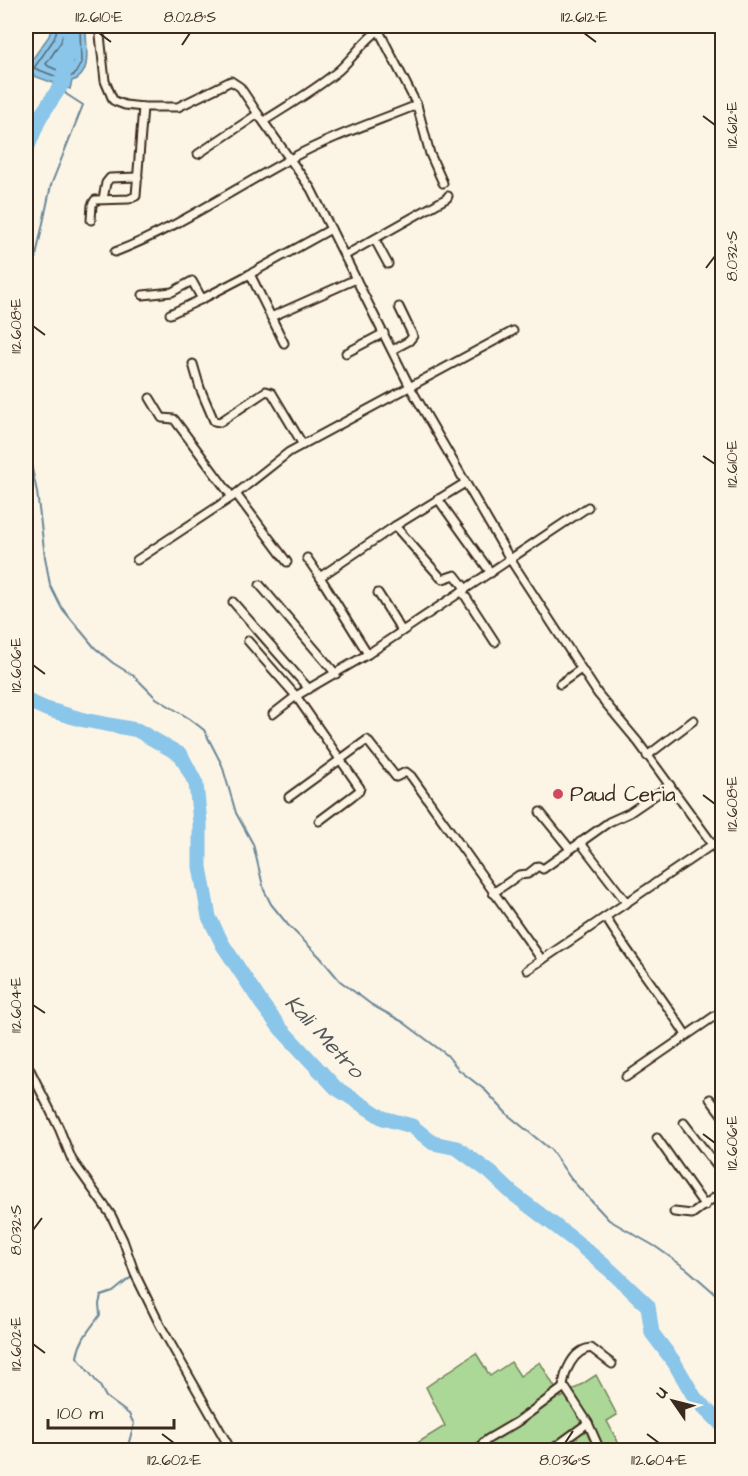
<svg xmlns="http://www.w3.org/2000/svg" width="748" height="1476" viewBox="0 0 748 1476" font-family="'Architects Daughter',sans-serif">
<rect width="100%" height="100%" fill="#fcf5e5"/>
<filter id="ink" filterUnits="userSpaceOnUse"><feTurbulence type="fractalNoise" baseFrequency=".0167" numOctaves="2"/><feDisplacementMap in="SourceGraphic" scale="12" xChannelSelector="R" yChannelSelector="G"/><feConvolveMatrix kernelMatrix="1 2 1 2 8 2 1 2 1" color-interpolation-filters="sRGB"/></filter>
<g filter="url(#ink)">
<polygon fill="#abd897" stroke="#73815a" stroke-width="1.5" points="476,1353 490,1376 511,1362 520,1376 540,1362 561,1398 596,1375 617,1415 607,1421 622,1450 406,1450 445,1426 426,1387"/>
<path fill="#8ac5ea" stroke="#6a8798" stroke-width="1.5" d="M52 26H86C85 43 94 75 72 81L70 89 26 73V68L49 36Z"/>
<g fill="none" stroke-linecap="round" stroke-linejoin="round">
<g stroke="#5b6870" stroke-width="1.5">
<polyline points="58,26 54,39 34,68 65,80 75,74 81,63 80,26"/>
<polyline points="65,26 61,42 46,64 48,66 62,72 70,68 73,62 72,26"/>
</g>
<g stroke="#6a8798" stroke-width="2">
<polyline points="26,304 51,185 83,105 66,94 63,86"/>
<polyline points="26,441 37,492 45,557 50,585 61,607 95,648 113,663 134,676 156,698 190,719 204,730 222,765 236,813 253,844 264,890 271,904 288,925 320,957 340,981 372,1005 403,1022 447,1055 459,1070 485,1090 508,1115 551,1150 571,1179 609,1220 656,1247 687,1269 718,1296 722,1306"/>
<path d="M130 1450 129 1442 134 1424 129 1414 106 1397 100 1386 77 1357C80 1339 90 1329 100 1315L99 1304 101 1296 113 1292 134 1275"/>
</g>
<g stroke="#8ac5ea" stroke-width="15">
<polyline points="26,151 40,117 62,84 70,37 69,26"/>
<polyline points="26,700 46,709 84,720 137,730 181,755 196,784 200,823 200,867 209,917 223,945 262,1004 281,1029 336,1088 383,1118 412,1126 433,1143 457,1148 491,1173 512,1193 574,1240 611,1271 648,1306 652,1333 674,1362 695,1398 722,1425"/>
</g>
<g stroke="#3b2a1e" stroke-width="11">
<g id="street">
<polyline points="99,26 105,81 113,100 117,102 125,105 143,107 178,107 231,81 240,87 258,114 311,189 410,387 510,559 598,694 638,742 722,857"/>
<polyline points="378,29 417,105 430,154 443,183"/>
<path d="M264 121C289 105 315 90 338 71 354 57 366 37 385 26"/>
<polyline points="198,154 258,114"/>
<polyline points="103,199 106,183 110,178 138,177"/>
<polyline points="91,220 92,205 95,200 129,199 136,196 143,107"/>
<polyline points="375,240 388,264"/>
<path d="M115 252C177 228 232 190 290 159 330 137 375 122 417 105"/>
<polyline points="344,256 447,198 448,196"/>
<polyline points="250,274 284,343"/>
<polyline points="143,295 172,292 192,281 202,299 250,274 331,229"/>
<polyline points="170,314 202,299"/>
<polyline points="271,317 356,279"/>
<polyline points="392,350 409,341 413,336 399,307"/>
<polyline points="346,353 384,333"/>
<polyline points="193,364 200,388 214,421 220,422 266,391 272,393 303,445"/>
<polyline points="150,398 162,418 174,419 232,497"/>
<polyline points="236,494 287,562"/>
<polyline points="438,499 491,573"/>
<polyline points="395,526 441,578 443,579 455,575 465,588"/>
<polyline points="307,558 320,577"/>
<polyline points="137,560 232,497 289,452 513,331"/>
<polyline points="260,585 336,674"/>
<polyline points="462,591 495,642"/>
<polyline points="378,593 402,631"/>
<polyline points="233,602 309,689"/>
<polyline points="248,641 296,696 273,714"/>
<polyline points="368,654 320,577 395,526 465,483"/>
<polyline points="560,684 581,669"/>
<polyline points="647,756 694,720"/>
<polyline points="289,797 367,740 396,777 406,772 411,776 542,960"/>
<polyline points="540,812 570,849"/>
<polyline points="319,821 359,791 360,788 296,696 368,654 588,507"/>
<polyline points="580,842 627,903"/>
<polyline points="493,893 519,875 528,874 538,866 543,869 609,822 629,813 670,785"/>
<path d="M606 918C631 958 661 995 686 1035"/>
<polyline points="527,970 722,838"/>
<polyline points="26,1062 59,1128 72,1160 111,1215 123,1240 135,1274 160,1325 231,1450"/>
<polyline points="626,1077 722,1011"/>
<polyline points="710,1099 722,1115"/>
<polyline points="684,1123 722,1173"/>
<polyline points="657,1138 705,1206"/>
<polyline points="674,1212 692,1214 722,1192"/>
<path d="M563 1388C564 1372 573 1350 591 1348L612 1364"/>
<polyline points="481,1450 483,1443 488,1439 517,1422 563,1388 566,1389 588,1423 600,1450"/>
<polyline points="551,1450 588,1423"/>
</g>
</g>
<use href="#street" stroke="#fcf5e5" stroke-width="7"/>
</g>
</g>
<path fill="none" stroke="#3b2a1e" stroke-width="2" d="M99 33 111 42M584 33 596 42M182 45 190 33M703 116 715 125M706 268 715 256M33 326 45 335M703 456 715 464M33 665 45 674M703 795 715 804M33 1005 45 1013M703 1134 715 1143M33 1230 42 1218M33 1344 45 1353M162 1434 174 1443M647 1434 659 1443M565 1443 573 1431"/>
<circle fill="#d1495b" stroke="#fcf5e5" stroke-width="2" cx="558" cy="794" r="6"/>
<g text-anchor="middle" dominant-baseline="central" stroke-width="5" stroke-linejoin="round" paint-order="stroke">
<g font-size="21" fill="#3b2a1e" stroke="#fcf5e5" text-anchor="start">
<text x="570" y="794">Paud Ceria</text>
</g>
<g font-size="22" font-style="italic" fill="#53585b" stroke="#fcf5e5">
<text transform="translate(324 1037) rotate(47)">Kali Metro</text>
</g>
</g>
<rect width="748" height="1476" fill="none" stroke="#fcf5e5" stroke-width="66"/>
<g transform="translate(673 1401) rotate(305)" stroke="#fcf5e5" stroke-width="4.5" paint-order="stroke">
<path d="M0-4.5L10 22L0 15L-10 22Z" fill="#3b2a1e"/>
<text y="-9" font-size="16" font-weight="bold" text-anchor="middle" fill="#3b2a1e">U</text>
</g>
<path d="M48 1419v9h126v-9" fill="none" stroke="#3b2a1e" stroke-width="3"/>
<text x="57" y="1419" font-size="18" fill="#3b2a1e" stroke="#fcf5e5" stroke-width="4.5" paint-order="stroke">100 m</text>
<rect x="33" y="33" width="682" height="1410" fill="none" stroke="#3b2a1e" stroke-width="2"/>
<g font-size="15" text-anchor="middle" fill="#3b2a1e">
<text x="99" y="22">112.610°E</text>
<text x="190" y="22">8.028°S</text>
<text x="584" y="22">112.612°E</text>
<text transform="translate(732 125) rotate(-90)" y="5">112.612°E</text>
<text transform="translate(732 256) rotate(-90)" y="5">8.032°S</text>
<text transform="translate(16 326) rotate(-90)" y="5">112.608°E</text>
<text transform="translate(732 464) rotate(-90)" y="5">112.610°E</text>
<text transform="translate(16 665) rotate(-90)" y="5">112.606°E</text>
<text transform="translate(732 804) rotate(-90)" y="5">112.608°E</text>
<text transform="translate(16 1005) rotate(-90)" y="5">112.604°E</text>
<text transform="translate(732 1143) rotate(-90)" y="5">112.606°E</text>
<text transform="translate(16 1230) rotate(-90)" y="5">8.032°S</text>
<text transform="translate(16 1344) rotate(-90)" y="5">112.602°E</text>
<text x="174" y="1465">112.602°E</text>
<text x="565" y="1465">8.036°S</text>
<text x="659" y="1465">112.604°E</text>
</g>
</svg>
